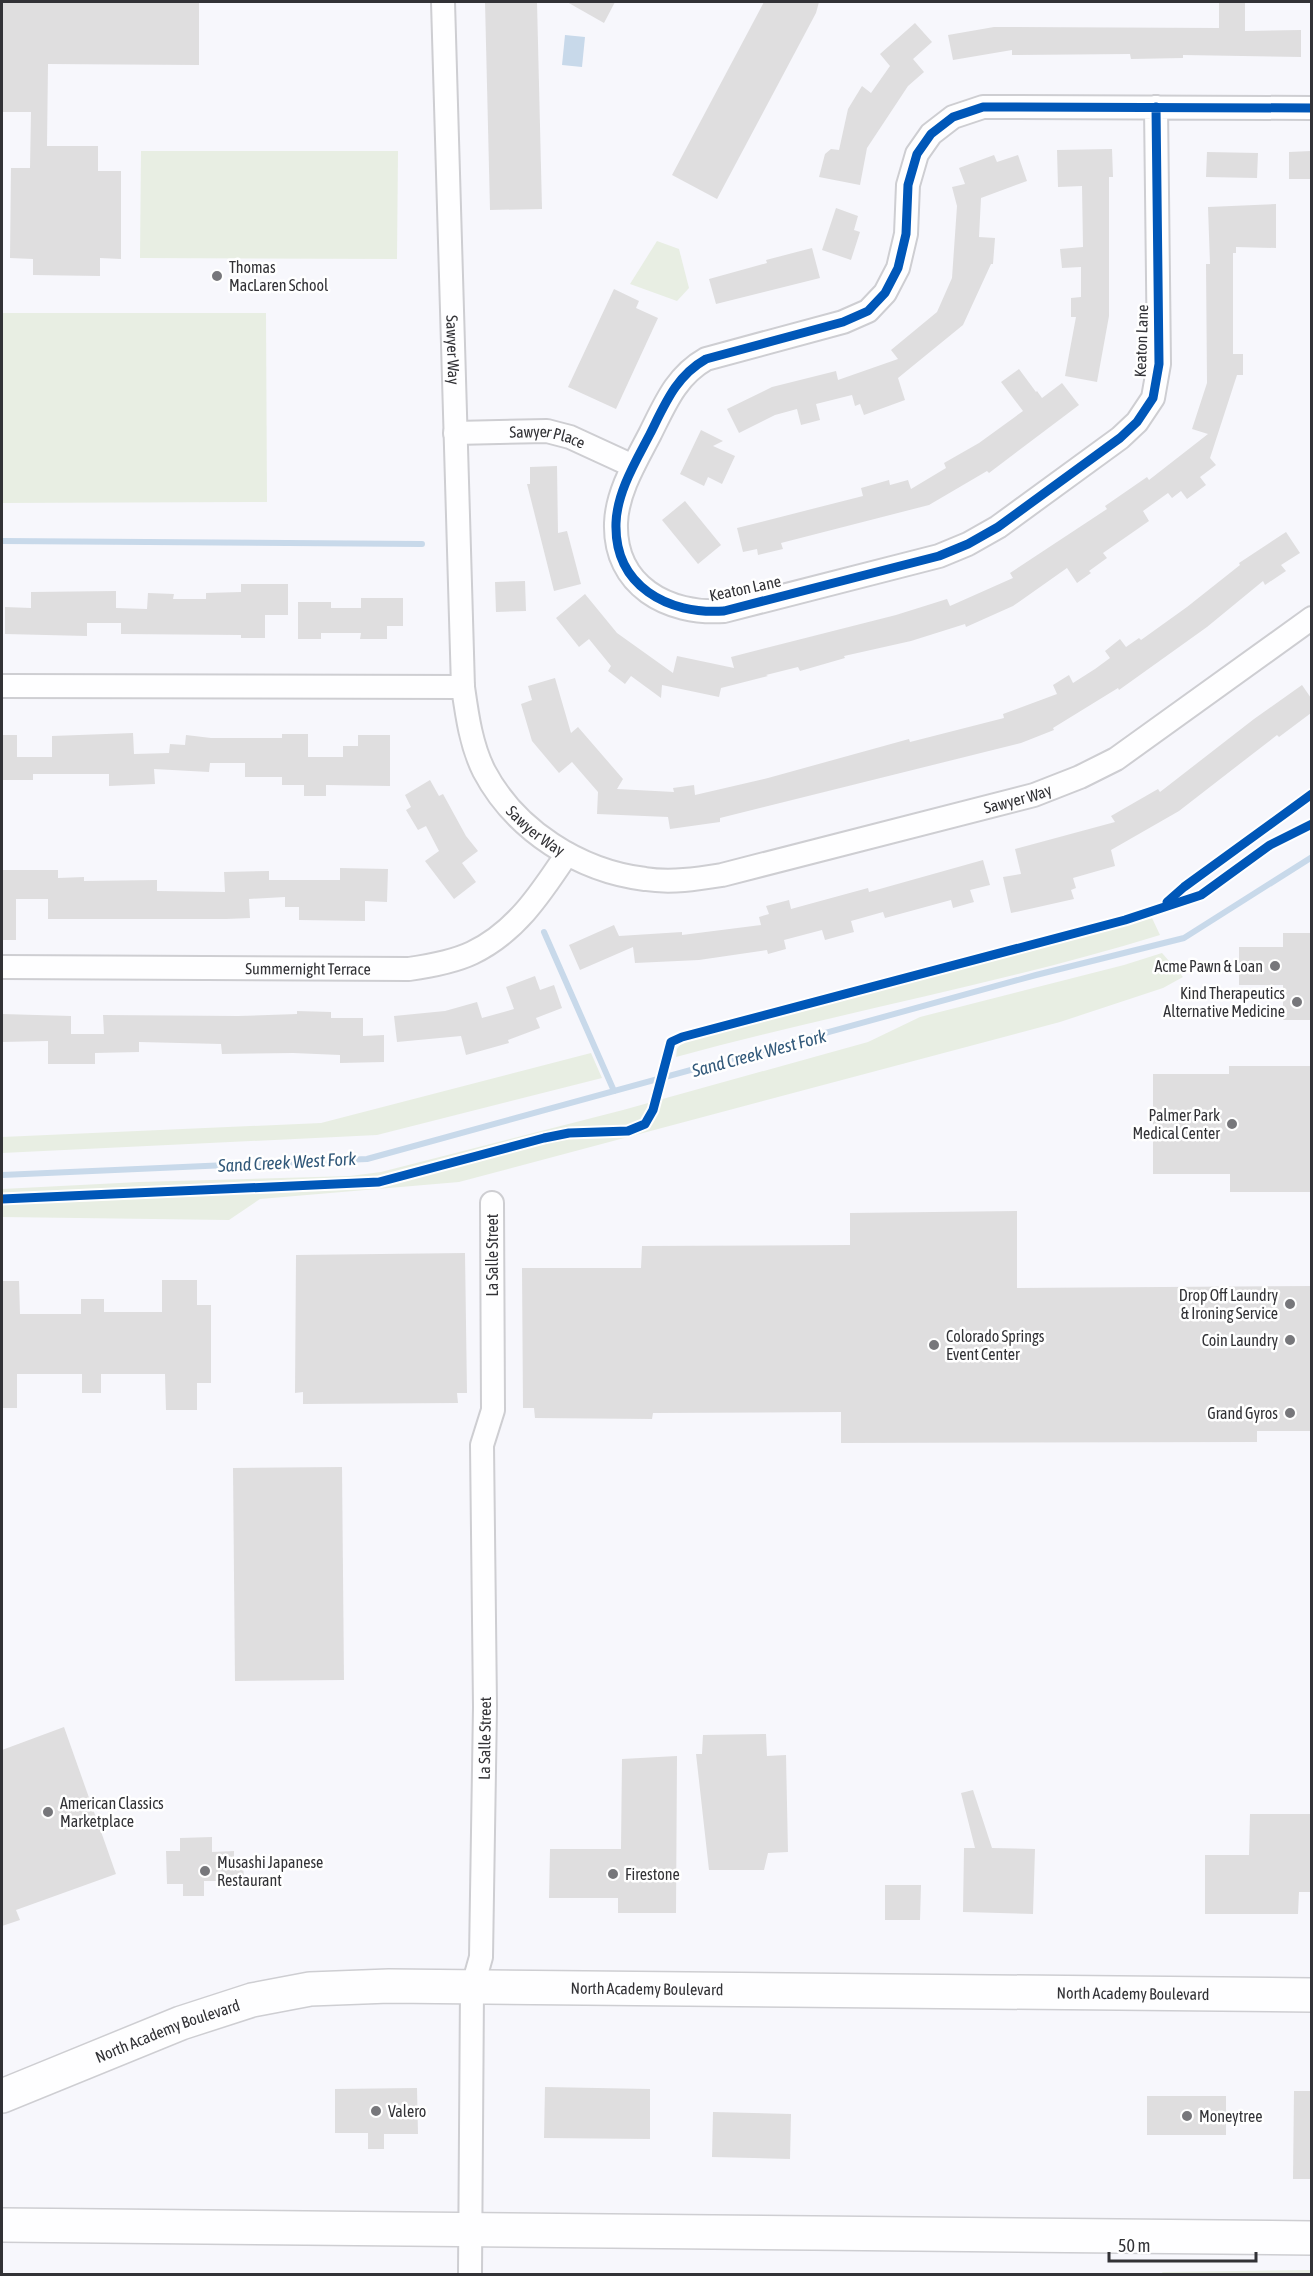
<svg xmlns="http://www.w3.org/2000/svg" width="1313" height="2276" viewBox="0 0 1313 2276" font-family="'Asap Condensed',sans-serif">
<rect width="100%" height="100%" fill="#f7f7fc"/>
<g fill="#e8eee3">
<polygon points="141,151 398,151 397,259 140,258"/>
<polygon points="657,241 679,249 689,288 677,301 630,284"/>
<polygon points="2,313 266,313 267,502 2,503"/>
<path d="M1152 918 1160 935C1001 984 837 1013 676 1057L677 1049 683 1041Z"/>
<polygon points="1162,953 1183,977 1163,988 1060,1022 459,1182 260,1199 229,1220 2,1217 2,1189 139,1182 350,1176 381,1172 623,1110 868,1042 920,1017 1124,965"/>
<polygon points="591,1053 602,1078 377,1135 2,1153 2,1137 321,1123"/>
<polygon points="1311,2270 1311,2274 1163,2274 1162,2272"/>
</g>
<polygon fill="#c8d9ea" points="565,35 585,37 582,67 562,65"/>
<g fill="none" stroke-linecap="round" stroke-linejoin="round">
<g stroke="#c8d9ea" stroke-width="6">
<polyline points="2,541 422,544"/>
<polyline points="544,932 614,1091"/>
<polyline points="2,1175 367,1159 1036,975 1184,938 1312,857"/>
</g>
</g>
<g fill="#dfdedf">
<polygon points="2,2 199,2 199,65 48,64 47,146 98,146 98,171 121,171 121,259 100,258 100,276 33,275 33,259 10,258 11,168 30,168 31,112 2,112"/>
<polygon points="485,2 537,2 542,209 490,210"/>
<polygon points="567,2 615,2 604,23"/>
<polygon points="764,2 819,2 816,13 717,199 672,175"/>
<polygon points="1219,2 1245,2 1245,31 1301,30 1301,57 1183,55 1183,58 1131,59 1130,54 1012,55 1012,50 953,60 948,35 994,27 1219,28"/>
<polygon points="915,23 932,42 913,59 924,72 908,86 867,148 860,185 819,177 825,154 831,149 839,150 848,109 862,86 871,93 890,66 880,54"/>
<polygon points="1112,149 1113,177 1109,177 1109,316 1097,382 1065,376 1076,317 1071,317 1071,298 1081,297 1081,267 1062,268 1060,249 1083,247 1082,186 1058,187 1057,150"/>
<polygon points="1311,151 1311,179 1289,179 1289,152"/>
<polygon points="1207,152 1258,153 1257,178 1206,177"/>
<polygon points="994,155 997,162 1018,155 1027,181 981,198 979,237 995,238 993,264 991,264 963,325 898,378 905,400 864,415 860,404 855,406 852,395 816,404 820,420 801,425 797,409 775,415 739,433 727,409 772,387 836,371 838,380 898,359 891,350 937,312 952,278 957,206 952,187 965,184 959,168"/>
<polygon points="1276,204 1276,248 1236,247 1236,253 1233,253 1233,354 1243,354 1243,375 1237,375 1210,458 1216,465 1200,477 1206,485 1187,499 1181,491 1172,498 1168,493 1143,511 1149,521 1103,553 1107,558 1089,571 1091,573 1077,583 1067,568 1013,606 966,627 965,624 911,641 844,656 845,658 800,671 798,667 766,675 768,676 721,688 719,697 662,685 661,698 631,676 625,684 608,671 611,666 589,639 579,647 556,618 585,594 617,633 673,673 677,656 734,668 731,657 896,615 947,599 950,606 1013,578 1010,573 1107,509 1105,506 1147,477 1149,480 1208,434 1192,429 1207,383 1206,264 1210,264 1208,207"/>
<polygon points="836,208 858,216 854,230 860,232 851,260 822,250"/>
<polygon points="812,248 820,278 716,304 709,279 767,263 766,260"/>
<polygon points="614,289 639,301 636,308 658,318 616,409 568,387"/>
<polygon points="1019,369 1036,392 1037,391 1042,398 1062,383 1079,405 989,473 987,471 929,505 781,543 783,549 758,555 757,549 743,552 737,528 863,496 861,488 889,480 890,485 908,480 911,489 946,468 944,463 979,443 1023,411 1001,382"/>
<polygon points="701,430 723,441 713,446 735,456 722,484 708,477 704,486 680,474"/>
<polygon points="557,466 558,533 567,531 581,584 554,591 527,484 530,484 530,467"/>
<polygon points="685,501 721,545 698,564 662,520"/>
<polygon points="1286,532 1300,553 1281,565 1286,571 1265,585 1263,581 1207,627 1119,690 1118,688 1053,728 1054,730 1021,743 720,818 720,822 670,829 668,817 597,814 598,792 572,762 559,773 532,741 521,704 532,700 528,686 555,678 571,733 578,727 623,779 617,789 674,792 673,788 694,785 695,795 768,778 909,739 910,742 1004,718 1003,714 1057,694 1053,685 1069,675 1073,683 1095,669 1110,658 1105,651 1120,639 1126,647 1139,638 1141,640 1187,607 1240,565 1239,563"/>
<polygon points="525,581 526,611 496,612 495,582"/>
<polygon points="241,584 288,584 288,615 265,615 265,638 241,638 241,635 121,634 121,623 87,623 87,636 5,634 5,607 31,608 31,592 116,591 116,608 147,609 148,593 174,594 173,599 206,599 206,593 241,592"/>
<polygon points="361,598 403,598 403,626 387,626 387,639 360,639 361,633 321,633 321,639 298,639 298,602 331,602 331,608 361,608"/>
<polygon points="1302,685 1311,698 1311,713 1279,737 1277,735 1179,811 1111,850 1115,866 1073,878 1076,888 1071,890 1074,899 1011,913 1003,877 1021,874 1015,849 1115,822 1111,816 1158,789 1160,792 1254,719"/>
<polygon points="133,733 134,754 169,753 170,744 185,745 186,735 211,738 282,738 282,734 308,734 308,757 343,757 343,746 358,746 358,735 390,735 390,786 326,785 326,796 304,796 304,785 282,785 282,777 245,777 245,763 210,763 209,772 154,769 155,784 109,786 109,774 33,774 33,780 2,780 2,735 17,735 17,757 52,757 52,736"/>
<polygon points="430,780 439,796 443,794 466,836 478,851 462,863 476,882 454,899 425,861 439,851 426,826 418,830 406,810 411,807 405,795"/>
<polygon points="983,860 990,885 970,890 974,902 953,908 951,900 885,918 883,912 851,921 854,932 825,940 822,930 784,940 786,949 768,954 767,950 699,960 635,963 633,947 580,970 569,945 614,925 619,936 682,932 682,935 761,925 759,917 769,914 766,906 789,900 791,909 868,888 869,892"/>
<polygon points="340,868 388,869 387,902 365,901 365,921 299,920 299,907 285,907 285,897 249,899 250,918 226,919 48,919 48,899 16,899 16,940 2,940 2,870 58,870 58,878 84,877 84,881 157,880 157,891 225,892 224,872 269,871 269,880 340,880"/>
<polygon points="1283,933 1311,933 1311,1020 1283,1020 1283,985 1239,985 1239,947 1283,947"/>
<polygon points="535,976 540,990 554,985 562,1008 536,1018 540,1028 508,1040 509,1043 466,1055 461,1036 397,1042 394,1016 445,1011 477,1002 482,1018 514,1009 506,987"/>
<polygon points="297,1011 331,1012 331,1018 363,1018 363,1036 384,1035 384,1062 340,1063 340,1055 293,1053 222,1054 221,1044 139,1042 139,1052 95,1053 95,1064 48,1064 48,1041 2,1042 2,1014 71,1016 71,1034 104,1034 103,1015 238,1016 297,1014"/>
<polygon points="1229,1066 1311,1066 1311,1192 1230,1192 1230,1174 1153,1174 1153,1074 1229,1074"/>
<polygon points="1017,1211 1017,1288 1311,1286 1311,1431 1257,1431 1257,1442 841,1443 841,1412 653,1413 652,1419 535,1418 534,1408 523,1408 522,1268 641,1268 642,1246 850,1245 850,1213"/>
<polygon points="465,1253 467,1393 457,1393 458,1403 303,1404 303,1392 295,1393 296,1255"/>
<polygon points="162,1280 197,1280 197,1305 211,1305 211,1383 197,1383 197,1410 166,1410 165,1374 101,1374 101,1393 82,1393 82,1374 17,1374 17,1408 2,1408 2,1281 19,1281 20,1314 81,1314 81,1299 104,1299 104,1312 162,1312"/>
<polygon points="342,1467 344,1680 235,1681 233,1468"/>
<polygon points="64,1727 116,1874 16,1910 20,1920 2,1926 2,1750"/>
<polygon points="766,1734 767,1756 786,1755 788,1852 768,1853 764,1870 709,1870 696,1754 702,1754 703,1735"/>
<polygon points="677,1756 676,1913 618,1913 618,1898 549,1898 550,1849 621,1849 622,1759"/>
<polygon points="973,1790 992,1848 1035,1849 1033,1914 963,1912 964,1848 975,1848 961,1793"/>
<polygon points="1250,1814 1311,1814 1311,1892 1299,1892 1298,1914 1205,1914 1205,1855 1249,1855"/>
<polygon points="212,1837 212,1852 234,1851 234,1861 243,1861 244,1881 204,1881 204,1896 183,1896 183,1884 167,1884 166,1851 180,1851 180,1838"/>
<polygon points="885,1885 921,1885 920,1920 885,1920"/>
<polygon points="545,2087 650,2089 650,2139 544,2138"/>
<polygon points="417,2088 418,2134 384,2134 384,2149 368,2149 368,2133 335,2133 335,2089"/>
<polygon points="1294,2091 1311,2091 1311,2179 1293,2179"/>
<rect x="1147" y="2096" width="79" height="39"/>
<polygon points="713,2112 791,2114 790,2159 712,2157"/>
</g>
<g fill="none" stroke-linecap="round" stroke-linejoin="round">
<g stroke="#ceced2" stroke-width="26">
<g id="minor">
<path id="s1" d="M443 2 463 687C467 715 471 745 484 771 515 830 579 871 645 879 671 883 697 879 722 875L1034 795 1080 777 1116 759 1312 618"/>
<path d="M1156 107 1159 364 1153 398 1137 422 1120 438 998 527 968 544 939 556 724 611C668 615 614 586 616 523 617 492 636 461 650 434 665 404 676 376 706 359L843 322 868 311 885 293 898 268 906 234 908 185 917 154 931 134 953 117 983 107 1312 108"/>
<path id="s2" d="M455 433 547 431 570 437 633 466"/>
<polyline points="2,686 463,687"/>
<path id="s3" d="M2 967 409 969C430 966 453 962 472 953 516 932 541 893 567 854"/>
<path id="s4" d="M470 2274 472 1989 481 1957 485 1707 482 1445 493 1410 492 1203"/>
</g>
</g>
<g stroke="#ceced2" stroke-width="36">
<g id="highway">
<path id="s5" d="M2 2096 181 2023 252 2000 310 1989 389 1986 1312 1995"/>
<polyline points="2,2225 1312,2238"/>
</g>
</g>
<use href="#minor" stroke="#fefeff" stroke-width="22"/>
<use href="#highway" stroke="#fefeff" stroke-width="33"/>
<g stroke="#fff" stroke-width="13">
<g id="cycleway">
<path d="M1156 107 1159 364 1153 398 1137 422 1120 438 998 527 968 544 939 556 724 611C668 615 614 586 616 523 617 492 636 461 650 434 665 404 676 376 706 359L843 322 868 311 885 293 898 268 906 234 908 185 917 154 931 134 953 117 983 107 1312 108"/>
<polyline points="1167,902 1184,887 1312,794"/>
<polyline points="2,1199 379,1182 544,1138 569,1133 628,1131 645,1124 653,1110 671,1042 682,1037 1125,920 1201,895 1270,845 1312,824"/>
</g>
</g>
<use href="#cycleway" stroke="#0057b8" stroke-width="9"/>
</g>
<g fill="#77777b" stroke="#fff" stroke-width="2">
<circle cx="217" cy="276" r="6"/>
<circle cx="1275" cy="966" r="6"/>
<circle cx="1297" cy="1002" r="6"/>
<circle cx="1232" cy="1124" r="6"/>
<circle cx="1290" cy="1304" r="6"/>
<circle cx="1290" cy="1340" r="6"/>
<circle cx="934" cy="1345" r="6"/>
<circle cx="1290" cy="1413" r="6"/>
<circle cx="48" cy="1812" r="6"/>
<circle cx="205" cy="1871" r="6"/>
<circle cx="613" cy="1874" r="6"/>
<circle cx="376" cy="2111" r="6"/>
<circle cx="1187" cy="2116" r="6"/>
</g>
<g text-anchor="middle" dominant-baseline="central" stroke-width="5" stroke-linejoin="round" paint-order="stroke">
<g font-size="16" fill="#323236" stroke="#fff" text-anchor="start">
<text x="229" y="267">Thomas<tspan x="229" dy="18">MacLaren School</tspan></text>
<text x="1263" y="966" text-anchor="end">Acme Pawn &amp; Loan</text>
<text x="1285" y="993" text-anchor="end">Kind Therapeutics<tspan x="1285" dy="18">Alternative Medicine</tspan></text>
<text x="1220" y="1115" text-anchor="end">Palmer Park<tspan x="1220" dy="18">Medical Center</tspan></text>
<text x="1278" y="1295" text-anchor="end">Drop Off Laundry<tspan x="1278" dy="18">&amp; Ironing Service</tspan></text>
<text x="946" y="1336">Colorado Springs<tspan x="946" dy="18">Event Center</tspan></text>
<text x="1278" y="1340" text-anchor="end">Coin Laundry</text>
<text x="1278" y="1413" text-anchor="end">Grand Gyros</text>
<text x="60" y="1803">American Classics<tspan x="60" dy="18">Marketplace</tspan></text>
<text x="217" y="1862">Musashi Japanese<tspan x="217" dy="18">Restaurant</tspan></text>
<text x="625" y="1874">Firestone</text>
<text x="388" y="2111">Valero</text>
<text x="1199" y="2116">Moneytree</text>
</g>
<g font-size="16" fill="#323236" stroke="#fff">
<text transform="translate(1141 341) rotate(-88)">Keaton Lane</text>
<text stroke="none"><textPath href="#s1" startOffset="348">Sawyer Way</textPath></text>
<text stroke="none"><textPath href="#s2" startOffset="93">Sawyer Place</textPath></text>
<text transform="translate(745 588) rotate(-12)">Keaton Lane</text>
<text stroke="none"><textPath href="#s1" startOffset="1356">Sawyer Way</textPath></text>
<text stroke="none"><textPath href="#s1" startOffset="852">Sawyer Way</textPath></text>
<text stroke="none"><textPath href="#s3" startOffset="306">Summernight Terrace</textPath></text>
<text transform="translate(492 1255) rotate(-90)">La Salle Street</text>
<text stroke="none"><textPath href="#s4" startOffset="537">La Salle Street</textPath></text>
<text stroke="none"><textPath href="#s5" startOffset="664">North Academy Boulevard</textPath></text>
<text stroke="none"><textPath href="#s5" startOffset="1150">North Academy Boulevard</textPath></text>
<text stroke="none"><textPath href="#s5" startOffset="178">North Academy Boulevard</textPath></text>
</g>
<g font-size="18" font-style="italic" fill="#32597a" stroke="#fff">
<text transform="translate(759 1053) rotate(-15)">Sand Creek West Fork</text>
<text transform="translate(287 1162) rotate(-3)">Sand Creek West Fork</text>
</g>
</g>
<rect width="1313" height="2276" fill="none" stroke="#323236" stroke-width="6"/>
<path d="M1109 2252v9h147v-9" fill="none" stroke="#323236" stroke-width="3"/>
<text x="1118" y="2252" font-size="18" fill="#323236" stroke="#ffffff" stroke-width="4.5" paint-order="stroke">50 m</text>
</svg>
